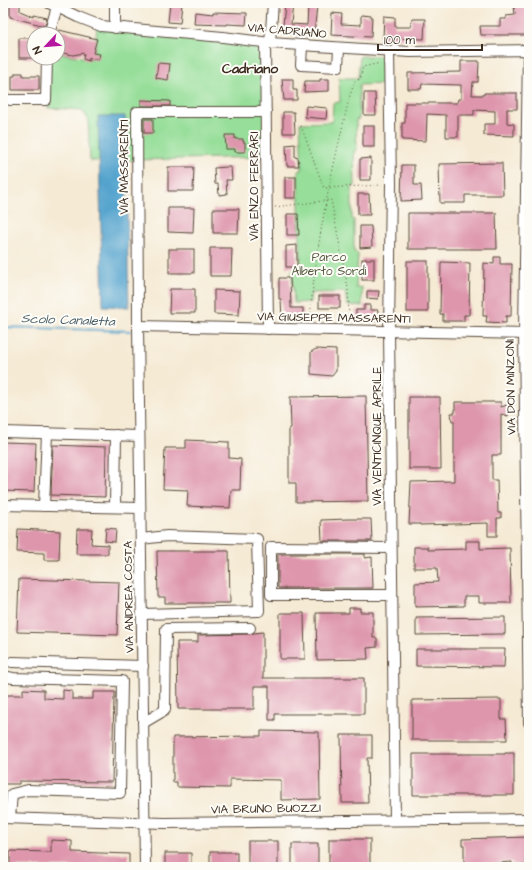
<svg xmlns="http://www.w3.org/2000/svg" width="532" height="870" viewBox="0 0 532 870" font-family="'Architects Daughter',sans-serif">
<rect width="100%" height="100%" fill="#fdfcf7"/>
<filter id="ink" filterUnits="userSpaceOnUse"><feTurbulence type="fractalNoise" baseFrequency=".025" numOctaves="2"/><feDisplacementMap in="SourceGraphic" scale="8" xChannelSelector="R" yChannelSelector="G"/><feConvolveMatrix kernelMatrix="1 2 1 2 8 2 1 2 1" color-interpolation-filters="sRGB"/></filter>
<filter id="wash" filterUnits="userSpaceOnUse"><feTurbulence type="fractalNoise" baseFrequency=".012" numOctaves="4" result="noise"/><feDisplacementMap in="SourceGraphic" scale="16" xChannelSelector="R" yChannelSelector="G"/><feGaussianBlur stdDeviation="0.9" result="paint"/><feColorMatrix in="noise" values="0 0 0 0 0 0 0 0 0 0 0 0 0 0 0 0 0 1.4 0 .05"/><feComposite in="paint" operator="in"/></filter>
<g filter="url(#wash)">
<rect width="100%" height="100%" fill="#f5ead4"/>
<g fill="#96de99" stroke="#68845c">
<polygon points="97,25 269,42 267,157 90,161 88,119 82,110 48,108 48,58 58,58 58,53 94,59"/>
<polygon points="360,56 380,56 384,64 385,84 359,85 359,119 356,120 357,150 354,151 355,186 352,187 352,219 354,220 354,252 358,253 356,288 362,287 362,306 347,305 345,292 311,293 310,302 294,303 292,271 301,270 298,171 302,170 300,123 332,122 333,103 340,102 339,78 358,78"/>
</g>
<polygon fill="#52a3cd" stroke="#466676" points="98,116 125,116 129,307 103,306"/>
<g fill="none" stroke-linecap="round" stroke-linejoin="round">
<polyline stroke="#52a3cd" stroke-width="2" points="3,327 131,331"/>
</g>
<g id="blocks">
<g fill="#de96ad">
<polygon points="10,3 20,3 20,11 34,17 34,15 47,18 45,26 10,17"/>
<polygon points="170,3 182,3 180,23 168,22"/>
<polygon points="285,3 293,3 291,24 307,25 308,6 317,6 314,34 288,33 283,26"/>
<polygon points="519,3 526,3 527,9 529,9 529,35 481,35 480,26 500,26 500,19 506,19 506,16 515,15 514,5 519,4"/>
<polygon points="195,12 213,14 213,12 247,13 246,25 227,24 227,25 194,24"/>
<polygon points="332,13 342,14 341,24 361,25 361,15 372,16 371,37 331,35"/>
<polygon points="384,16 395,17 395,27 411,27 412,19 425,19 424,39 383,38"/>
<polygon points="59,30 97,39 93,53 100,54 98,60 89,58 89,61 83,59 84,53 73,55 58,52 58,35"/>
<rect x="19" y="38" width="15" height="20"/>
<polygon points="461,61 479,61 478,82 473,82 472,95 484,95 484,93 517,93 517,109 507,109 507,123 514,124 514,136 484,135 484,124 495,124 495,111 474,110 474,115 458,115 458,137 446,137 446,115 427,114 426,141 402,140 402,123 405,123 405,103 457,103 458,99 461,99 461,85 422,84 421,89 408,89 408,73 461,72"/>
<polygon points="158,63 170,64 168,80 156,78"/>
<polygon points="15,73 23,73 23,76 39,76 39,90 12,90 12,76 15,76"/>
<polygon points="282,79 293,79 293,90 297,90 297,100 284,100"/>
<polygon points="320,79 329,79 329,91 304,92 305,81 320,81"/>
<polygon points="364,93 375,93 376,115 364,115"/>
<polygon points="141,100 170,101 170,106 141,106"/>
<polygon points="306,106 327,108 326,119 305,117"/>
<polygon points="283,112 294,112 295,133 283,133"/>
<rect x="144" y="119" width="9" height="14"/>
<rect x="363" y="126" width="11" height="21"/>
<polygon points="225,135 235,135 235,139 243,139 243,142 245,142 245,152 235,152 235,149 226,149"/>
<polygon points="295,144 295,157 298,158 299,166 287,166 286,145"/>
<polygon points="371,158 371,180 360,180 360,159"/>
<polygon points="502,163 503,195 465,195 465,203 440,203 439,164"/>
<polygon points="402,165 414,165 414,185 421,185 422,200 401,201"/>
<polygon points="168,167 194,167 193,191 168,191"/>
<polygon points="227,167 231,167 232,180 226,180 227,194 219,195 218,184 215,184 214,168"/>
<rect x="285" y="177" width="11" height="21"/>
<polygon points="358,194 369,194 370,215 358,215"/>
<polygon points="168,208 194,208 193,233 168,232"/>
<polygon points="213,209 239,209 238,233 213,233"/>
<polygon points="408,213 496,213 497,249 408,249"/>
<polygon points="287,214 298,214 299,235 287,235"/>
<polygon points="360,226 371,226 372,247 360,248"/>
<polygon points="297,245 297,267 286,267 286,246"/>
<polygon points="210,248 232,248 231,276 210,276"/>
<rect x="169" y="249" width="25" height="24"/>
<polygon points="494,257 500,257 500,264 512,264 511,316 506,316 506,323 486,322 487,316 483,316 484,263 494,264"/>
<rect x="362" y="259" width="12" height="21"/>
<rect x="407" y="261" width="21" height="51"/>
<polygon points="441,262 470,263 469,315 464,315 464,321 443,321 443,314 440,314"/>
<polygon points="279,278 290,278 291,308 303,308 303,319 282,319 281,299 279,299"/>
<polygon points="170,289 195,289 195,313 169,313"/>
<polygon points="214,290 240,291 239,315 214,314"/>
<polygon points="367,291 379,291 378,299 367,298"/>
<rect x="319" y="296" width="21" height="12"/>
<polygon points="364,305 370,305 370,310 378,310 378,321 356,321 356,310 364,310"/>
<polygon points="316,349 336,350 336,371 332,376 311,374 311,352"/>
<polygon points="366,396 368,501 296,502 296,483 289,483 289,428 291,428 290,397"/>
<polygon points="409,397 440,397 441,469 409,469"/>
<polygon points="455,402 501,402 501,407 507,405 511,411 508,412 508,416 501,414 501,455 492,455 492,480 497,480 498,513 501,513 501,518 497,518 497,536 488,536 488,523 420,525 420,524 409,524 411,482 454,481 454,421 452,421 451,413 455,413"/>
<polygon points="186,440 229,442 229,458 241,459 240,490 231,490 230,508 187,506 188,490 163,489 165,448 186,448"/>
<polygon points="3,442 36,443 34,492 3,491"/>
<polygon points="53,445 106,447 105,497 51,495"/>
<polygon points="348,519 371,519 372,541 322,541 321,520"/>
<polygon points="106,528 116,529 115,542 105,541"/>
<polygon points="18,529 60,531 59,560 44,560 44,553 17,552"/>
<polygon points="77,529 92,529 91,544 108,545 108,554 76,554"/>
<polygon points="466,541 480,541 480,549 510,548 511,603 479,603 479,596 464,596 464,606 415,607 415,583 438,582 437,568 414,568 414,547 428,547 428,550 466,549"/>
<polygon points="157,551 229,551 230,603 165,603 165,597 158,597"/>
<polygon points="278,554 365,554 365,558 372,557 373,588 278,588"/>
<polygon points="19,579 119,582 117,635 17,632"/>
<polygon points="349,608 360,608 360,612 373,612 373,638 377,638 377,647 367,648 368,659 317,660 316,613 349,613"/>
<polygon points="280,613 304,613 305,659 280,659"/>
<polygon points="505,617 505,634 416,635 416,618"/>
<polygon points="263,632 263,678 364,678 364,714 275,714 275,720 269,720 269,686 254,686 254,709 178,709 177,642 198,642 198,635 250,634 254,633"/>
<polygon points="416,649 505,649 504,667 416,666"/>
<polygon points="23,689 44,690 44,698 63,699 63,690 72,691 72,699 93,699 93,692 115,692 115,698 114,698 112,782 19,781 19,784 3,784 3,695 23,695"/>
<polygon points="501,699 501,719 506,719 507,740 412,740 412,700"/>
<polygon points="261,731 319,732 320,799 281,800 281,780 230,779 230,788 177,787 177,782 173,782 173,737 261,736"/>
<polygon points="341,735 372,735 372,758 367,758 368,803 342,803"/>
<polygon points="505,753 514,753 514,795 413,795 413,754 505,754"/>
<polygon points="529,837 529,865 512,865 512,862 498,863 498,867 486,867 486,863 464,863 464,845 462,845 462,839"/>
<rect x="329" y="839" width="41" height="28"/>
<polygon points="51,840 72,841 72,852 129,854 129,867 10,867 10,851 51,852"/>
<rect x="248" y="841" width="30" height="26"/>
<rect x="292" y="844" width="26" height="23"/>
<rect x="210" y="852" width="27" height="15"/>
<rect x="165" y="853" width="26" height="14"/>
</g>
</g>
</g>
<g filter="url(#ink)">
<use href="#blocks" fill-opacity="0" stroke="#574739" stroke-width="1"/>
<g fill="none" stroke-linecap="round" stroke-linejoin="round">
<g stroke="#574739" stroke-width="12">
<g id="minor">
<polyline points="49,3 78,17 101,26 223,37 270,43 410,52 529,50"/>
<polyline points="115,3 115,28"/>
<polyline points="49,34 57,7"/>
<polyline points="265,43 268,329"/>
<polyline points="270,43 273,3"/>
<polyline points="302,46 301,65 338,67 339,48"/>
<polyline points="528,50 524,334 529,723"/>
<polyline points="389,51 391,184 389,332 395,820"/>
<polyline points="10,100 46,100 47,58"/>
<polyline points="138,326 529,334"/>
<polyline points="3,432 139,436"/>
<polyline points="3,505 140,508"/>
<polyline points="44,506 47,433"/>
<polyline points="115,507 116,435"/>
<polyline points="141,539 167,536 257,539 259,611 142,614"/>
<polyline points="391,548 271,547 271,595 391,595"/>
<polyline points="12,662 143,666"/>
<polyline points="3,676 13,678 122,681 120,793 28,790 12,794 10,818"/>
<polyline points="143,723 165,710 166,629 250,628"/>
<polyline points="3,818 164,823 529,819"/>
<polyline points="145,867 138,326 137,112 266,112"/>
</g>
</g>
<g stroke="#574739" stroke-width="1" stroke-dasharray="1 3" stroke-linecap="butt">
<polyline points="301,126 324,188 382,185"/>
<polyline points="275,207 331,200 348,288 349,322"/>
<path d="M310 321C315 245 332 170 350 95L355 81 360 79 363 67 380 63"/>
</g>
<use href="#minor" stroke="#fff" stroke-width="10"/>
</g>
</g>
<g text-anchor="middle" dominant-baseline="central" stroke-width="4" stroke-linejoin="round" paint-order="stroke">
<g font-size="12" fill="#3b2a1e" stroke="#fdfcf7">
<text transform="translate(287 31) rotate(5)">VIA CADRIANO</text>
<text transform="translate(124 167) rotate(-90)">VIA MASSARENTI</text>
<text transform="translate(254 186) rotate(-90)">VIA ENZO FERRARI</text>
<text transform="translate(334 318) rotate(1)">VIA GIUSEPPE MASSARENTI</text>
<text transform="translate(511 387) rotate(-91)">VIA DON MINZONI</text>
<text transform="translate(377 436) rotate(-90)">VIA VENTICINQUE APRILE</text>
<text transform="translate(129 597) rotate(-91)">VIA ANDREA COSTA</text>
<text transform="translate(266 809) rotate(-1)">VIA BRUNO BUOZZI</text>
</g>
<g font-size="12" fill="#52573d" stroke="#fdfcf7">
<text x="329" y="257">Parco<tspan x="329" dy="14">Alberto Sordi</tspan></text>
</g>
<g font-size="13" font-style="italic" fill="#445a64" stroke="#fdfcf7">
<text transform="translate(68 320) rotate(2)">Scolo Canaletta</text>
</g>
<g font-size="14" font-weight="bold" fill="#3b2a1e" stroke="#fdfcf7">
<text x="250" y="69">Cadriano</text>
</g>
</g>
<rect width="532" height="870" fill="none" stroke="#fdfcf7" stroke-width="16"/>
<g transform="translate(46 46) rotate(244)"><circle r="19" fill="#fdfcf7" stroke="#afa8a0"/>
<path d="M0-3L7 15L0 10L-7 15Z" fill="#b5179e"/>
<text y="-6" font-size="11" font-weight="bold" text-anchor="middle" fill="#3b2a1e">N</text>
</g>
<path d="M378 44v6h104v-6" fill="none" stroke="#3b2a1e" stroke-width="2"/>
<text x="384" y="44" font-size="12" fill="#3b2a1e" stroke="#fdfcf7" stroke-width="3" paint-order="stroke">100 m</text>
</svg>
